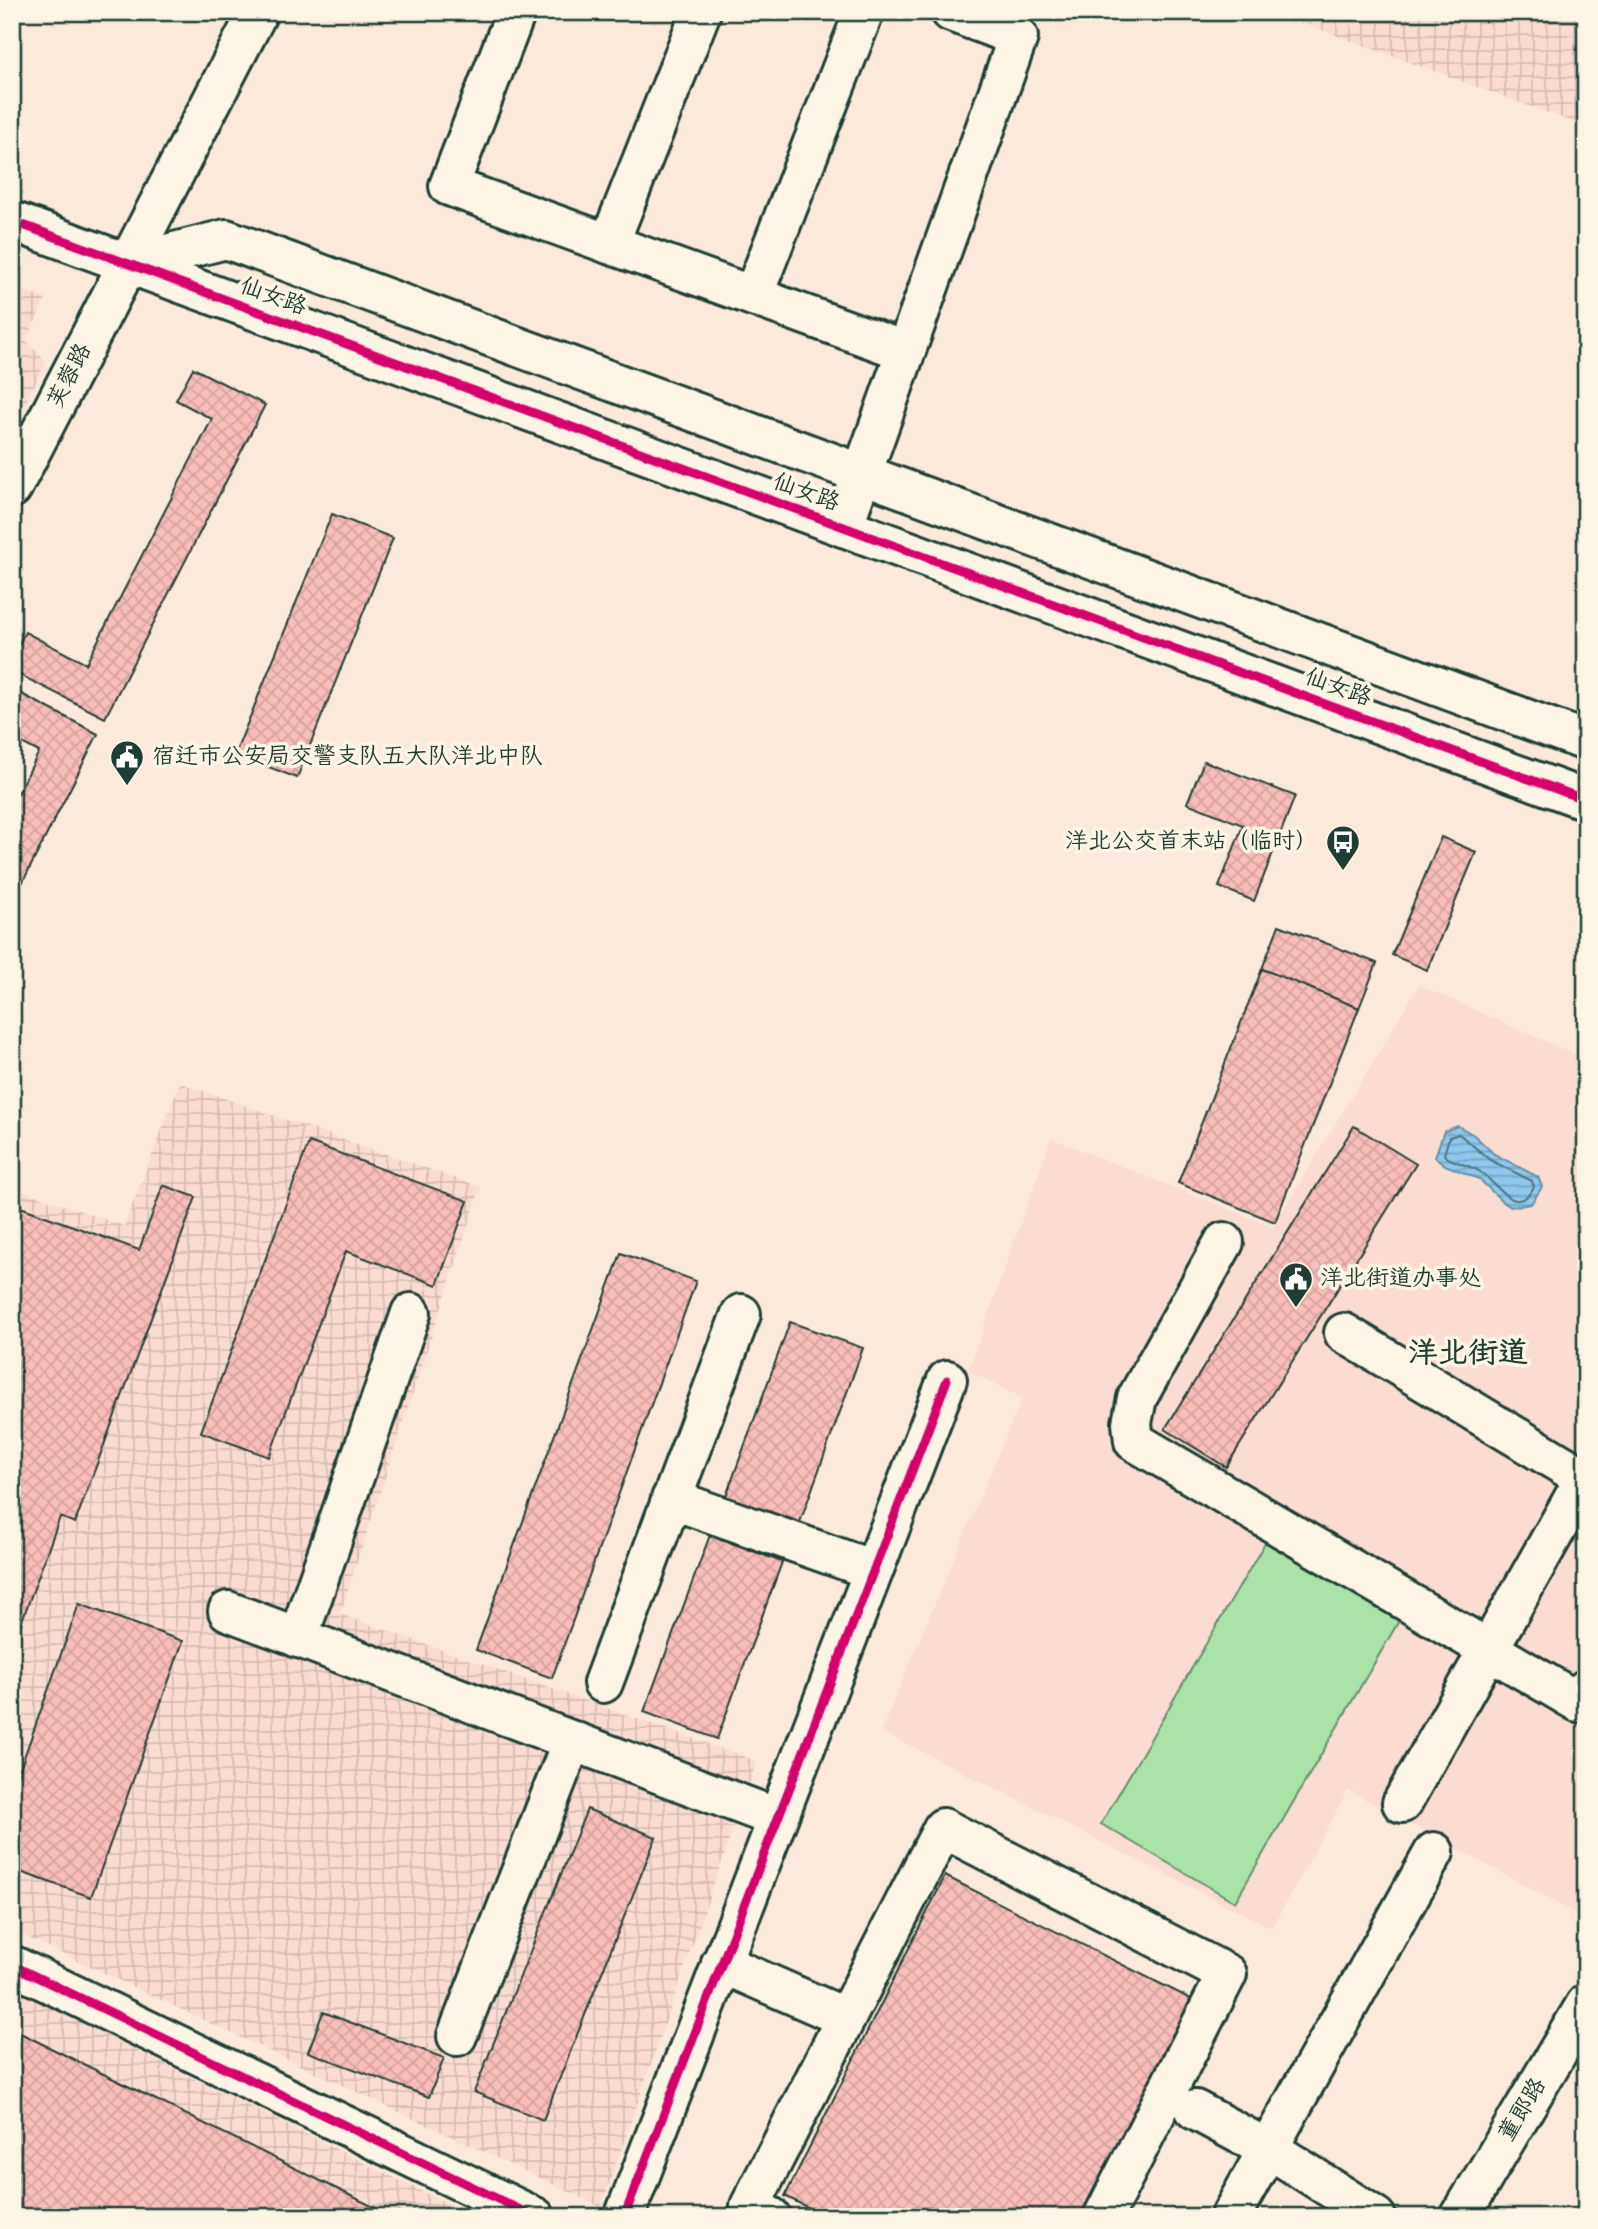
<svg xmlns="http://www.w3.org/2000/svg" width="1598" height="2229" viewBox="0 0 1598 2229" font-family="Mynerve,'LXGW WenKai TC',sans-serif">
<defs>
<pattern id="industrial-grid" width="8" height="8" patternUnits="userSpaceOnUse" patternTransform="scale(1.75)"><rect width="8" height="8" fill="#fadcd2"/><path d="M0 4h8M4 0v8" fill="none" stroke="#d6beb5"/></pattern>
<pattern id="water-rules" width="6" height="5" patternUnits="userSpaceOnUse" patternTransform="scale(1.75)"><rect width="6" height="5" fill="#8fc8ee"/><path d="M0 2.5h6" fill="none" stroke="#74a4c2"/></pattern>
<pattern id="building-cross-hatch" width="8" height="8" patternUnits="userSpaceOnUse" patternTransform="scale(1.75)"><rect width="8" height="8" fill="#f9bdba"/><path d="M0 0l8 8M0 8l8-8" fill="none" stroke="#d5a3a0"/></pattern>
</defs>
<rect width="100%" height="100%" fill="#fbeadc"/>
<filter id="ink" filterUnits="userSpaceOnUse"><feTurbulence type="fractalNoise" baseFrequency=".0143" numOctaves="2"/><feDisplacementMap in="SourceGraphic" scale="14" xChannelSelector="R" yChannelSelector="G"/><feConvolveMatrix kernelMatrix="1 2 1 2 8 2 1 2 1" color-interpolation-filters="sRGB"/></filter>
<g filter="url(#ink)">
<polygon fill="#fadcd2" points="1419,985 1586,1059 1586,1214 1580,1226 1586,1229 1586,1895 1575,1913 1348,1790 1272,1928 881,1731 1022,1398 968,1371 1051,1138 1273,1227"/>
<g fill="url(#industrial-grid)">
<polygon points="1273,12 1586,12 1586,127"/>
<polygon points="12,287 46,299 26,340 46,362 12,430"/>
<polygon points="180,1083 481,1187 340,1614 757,1761 601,2207 12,1930 12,1187 124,1226"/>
<polygon points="12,1989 474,2217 12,2217"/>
</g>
<polygon fill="#aae3a8" stroke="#64906e" stroke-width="2" points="1266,1541 1400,1619 1235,1902 1101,1824"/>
<polygon fill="url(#water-rules)" stroke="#6290a4" stroke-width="2" points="1458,1126 1474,1135 1494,1154 1538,1177 1542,1187 1531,1204 1511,1207 1503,1202 1479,1179 1445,1165 1435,1157 1444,1131"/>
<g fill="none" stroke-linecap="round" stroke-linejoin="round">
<path stroke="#4c757e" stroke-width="2" d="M1459 1134 1490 1160 1532 1181 1534 1187C1515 1220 1497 1182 1479 1171 1468 1164 1455 1164 1444 1155L1449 1137Z"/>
</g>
<g fill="url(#building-cross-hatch)" stroke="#1f3d34" stroke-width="2">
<polygon points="193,368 265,405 105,718 12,671 12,657 25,632 86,664 212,419 176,400"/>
<polygon points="332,514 393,538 297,778 235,754"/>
<polygon points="12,689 98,734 14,899 12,805 39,752 12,738"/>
<polygon points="1204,761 1295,796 1254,901 1219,887 1243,825 1187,803"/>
<polygon points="1441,837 1476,852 1427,970 1392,955"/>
<polygon points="1279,925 1377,963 1359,1008 1262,969"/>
<polygon points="1262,969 1359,1008 1275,1222 1178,1183"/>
<polygon points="1354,1126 1416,1164 1226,1467 1165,1429"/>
<polygon points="309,1142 468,1201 437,1285 346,1251 269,1457 201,1432"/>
<polygon points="163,1185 196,1197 75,1523 60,1517 12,1648 12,1204 139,1250"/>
<polygon points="621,1253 696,1281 552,1678 476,1650"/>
<polygon points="790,1322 863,1348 799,1525 725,1499"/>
<polygon points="710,1535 782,1562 717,1739 644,1712"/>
<polygon points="79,1604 183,1641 91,1897 12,1869 12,1791"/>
<polygon points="587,1809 656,1837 543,2120 474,2092"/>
<polygon points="945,1876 1195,2001 1087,2217 826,2217 785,2196"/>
<polygon points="323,2012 444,2058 429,2097 308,2052"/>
<polygon points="12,2029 386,2213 385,2217 25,2217 12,2211"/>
</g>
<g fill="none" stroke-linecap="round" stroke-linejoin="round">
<g stroke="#1f3d34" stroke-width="44">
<g id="minor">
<polyline points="516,12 449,186 905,351"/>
<polyline points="12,221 1586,800"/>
<polyline points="609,244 701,12"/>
<polyline points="127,264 226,239 1586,741"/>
<polyline points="753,296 864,12"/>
<polyline points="12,488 258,12"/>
<polyline points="843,527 1018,37 951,12"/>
<polyline points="1224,1242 1137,1398 1132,1423 1134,1441 1578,1702 1586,1689"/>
<polyline points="1344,1333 1586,1479"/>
<polyline points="671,1499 873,1570"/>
<polyline points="228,1611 777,1818"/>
<polyline points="298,1638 411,1313"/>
<polyline points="603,1683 741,1314"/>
<polyline points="1402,1803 1585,1478"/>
<polyline points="721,1963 846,2018"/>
<polyline points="12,1965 535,2217"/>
<polyline points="457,2036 572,1741"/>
<polyline points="1195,2110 1279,2155 1376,2217"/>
<polyline points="624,2217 947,1380"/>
<polyline points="771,2217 750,2206 943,1828 1227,1974 1103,2217"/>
<polyline points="1230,2217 1434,1852"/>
</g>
</g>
<g stroke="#1f3d34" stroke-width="44">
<polyline id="major" points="1460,2217 1586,2004"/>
</g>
<use href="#minor" stroke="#fcf5e5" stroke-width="38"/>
<use href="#major" stroke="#fcf5e5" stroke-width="38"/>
<g stroke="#fcf5e5" stroke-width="13">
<g id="cycleway">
<polyline points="12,221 1586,800"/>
<polyline points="12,1965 535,2217"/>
<polyline points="624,2217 947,1380"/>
</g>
</g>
<use href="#cycleway" stroke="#d6006c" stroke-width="9"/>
</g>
</g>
<defs>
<g id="civic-pin" transform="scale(1.75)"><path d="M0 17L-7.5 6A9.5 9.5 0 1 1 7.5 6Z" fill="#1f3d34" stroke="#fcf5e5"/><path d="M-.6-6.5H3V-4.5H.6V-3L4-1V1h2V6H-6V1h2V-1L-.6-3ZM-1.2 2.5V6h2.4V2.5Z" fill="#fff"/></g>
<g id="bus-pin" transform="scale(1.75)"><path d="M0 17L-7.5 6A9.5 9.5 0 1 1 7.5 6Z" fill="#1f3d34" stroke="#fcf5e5"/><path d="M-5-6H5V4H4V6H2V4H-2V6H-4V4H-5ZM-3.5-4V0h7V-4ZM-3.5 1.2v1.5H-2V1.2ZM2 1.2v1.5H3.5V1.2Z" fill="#fff"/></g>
</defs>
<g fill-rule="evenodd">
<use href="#civic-pin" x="127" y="757"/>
<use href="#bus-pin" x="1343" y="842"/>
<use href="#civic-pin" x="1296" y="1279"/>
</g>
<g text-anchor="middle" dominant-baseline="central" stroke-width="7" stroke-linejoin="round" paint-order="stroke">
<g font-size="23" fill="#1f3d34" stroke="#fcf5e5">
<text transform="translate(273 297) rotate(20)">仙女路</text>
<text transform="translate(70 376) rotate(-63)">芙蓉路</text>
<text transform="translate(806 493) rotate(20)">仙女路</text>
<text transform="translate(1338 688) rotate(20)">仙女路</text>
<text transform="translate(1523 2110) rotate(-59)">董郎路</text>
</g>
<g font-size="23" fill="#1f3d34" stroke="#fcf5e5" text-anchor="start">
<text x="152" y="757">宿迁市公安局交警支队五大队洋北中队</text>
<text x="1318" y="842" text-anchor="end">洋北公交首末站（临时）</text>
<text x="1320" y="1279">洋北街道办事处</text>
</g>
<g font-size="30" font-weight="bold" fill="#1f3d34" stroke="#fcf5e5">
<text x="1468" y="1353">洋北街道</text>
</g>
</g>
<rect width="1598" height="2229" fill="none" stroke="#fcf5e5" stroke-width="42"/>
<rect x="21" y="21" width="1556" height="2187" fill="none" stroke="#1f3d34" stroke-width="2.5" filter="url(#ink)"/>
</svg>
